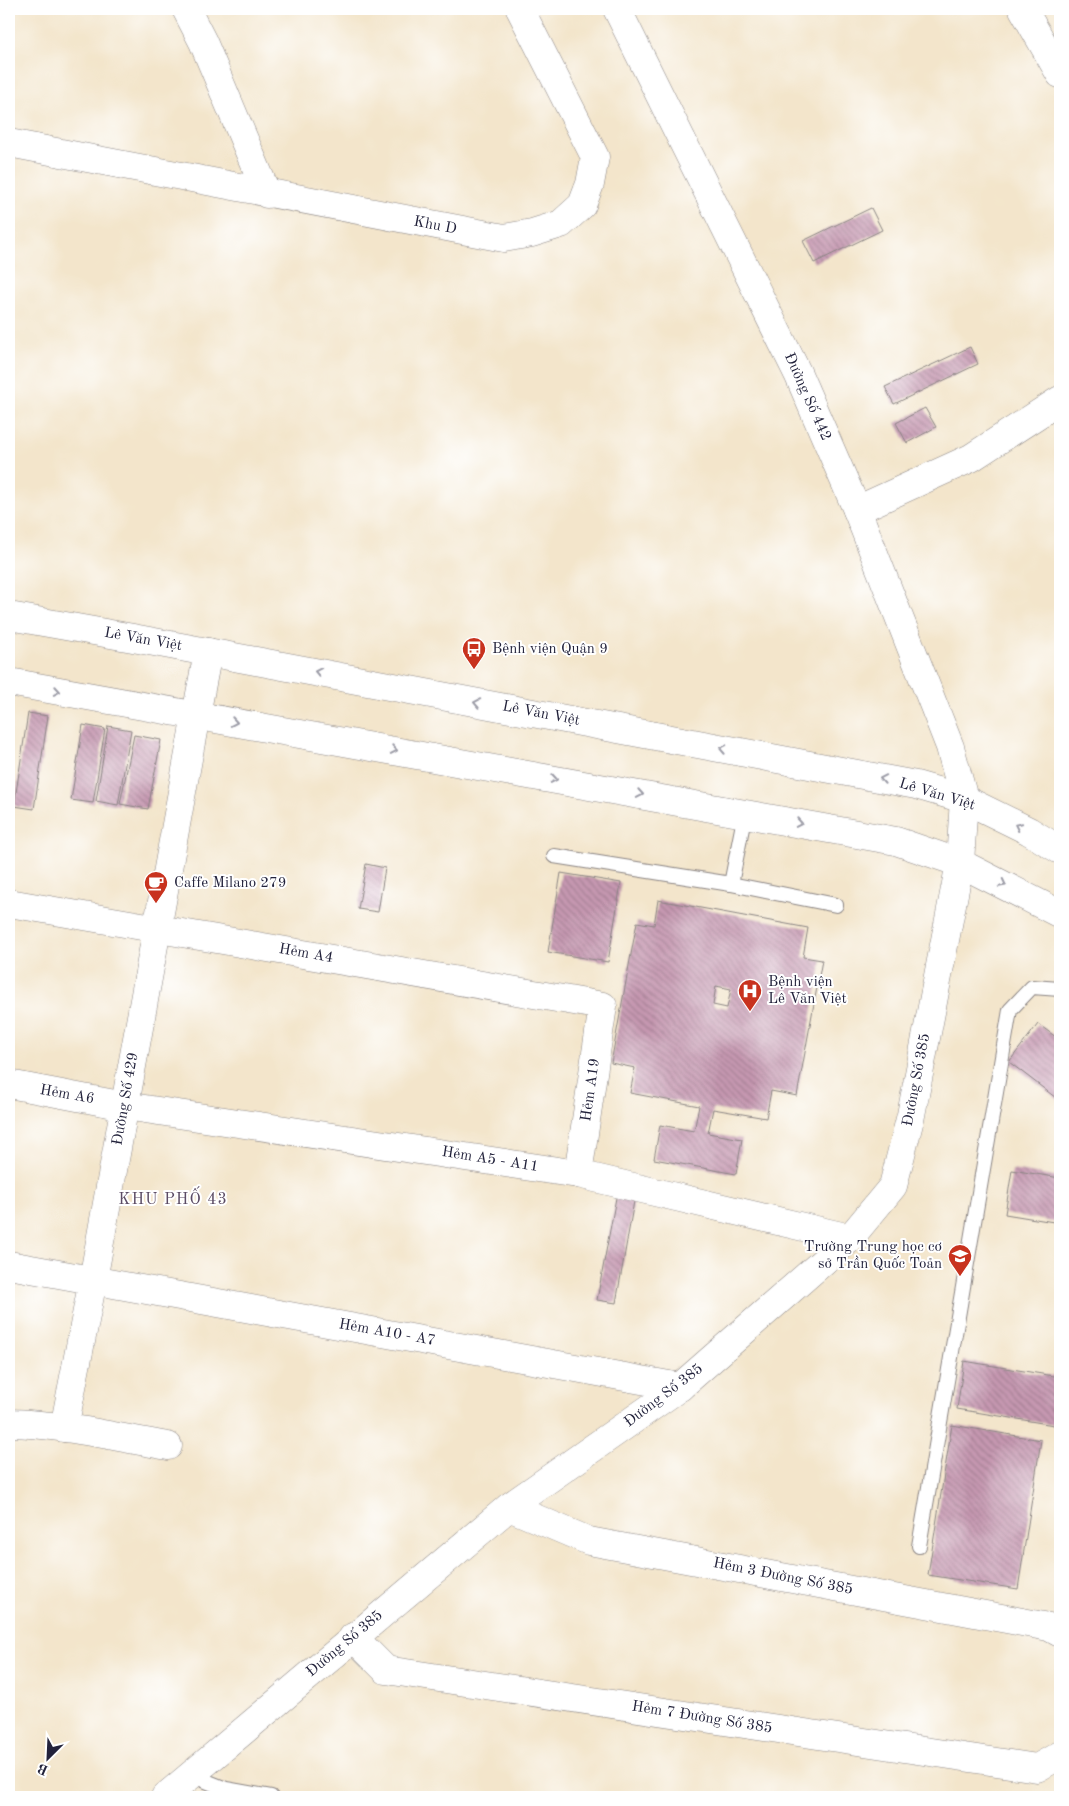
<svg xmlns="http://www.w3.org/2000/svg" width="1069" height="1806" viewBox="0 0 1069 1806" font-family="'Old Standard TT',serif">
<defs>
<pattern id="building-back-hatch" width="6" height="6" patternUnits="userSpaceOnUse" patternTransform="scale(1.25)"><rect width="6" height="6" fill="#c698b1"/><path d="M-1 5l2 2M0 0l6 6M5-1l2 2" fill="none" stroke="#a07c91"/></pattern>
</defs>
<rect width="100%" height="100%" fill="#fff"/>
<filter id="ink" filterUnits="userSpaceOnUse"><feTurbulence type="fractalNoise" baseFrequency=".02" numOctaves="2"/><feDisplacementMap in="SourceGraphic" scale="10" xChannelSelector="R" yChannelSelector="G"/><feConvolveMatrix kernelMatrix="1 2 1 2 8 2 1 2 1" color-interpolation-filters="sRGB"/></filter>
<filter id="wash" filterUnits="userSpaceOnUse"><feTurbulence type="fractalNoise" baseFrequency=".0096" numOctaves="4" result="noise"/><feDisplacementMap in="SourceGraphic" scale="20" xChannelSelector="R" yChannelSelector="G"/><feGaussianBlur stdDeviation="1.12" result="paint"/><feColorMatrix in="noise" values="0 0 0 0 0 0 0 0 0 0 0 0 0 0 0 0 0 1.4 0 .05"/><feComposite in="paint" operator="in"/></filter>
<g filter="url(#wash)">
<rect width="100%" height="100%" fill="#f3e5cb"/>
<g id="blocks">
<g fill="url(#building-back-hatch)" fill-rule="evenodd">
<polygon points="871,208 882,230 814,263 803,241"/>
<polygon points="970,347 978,364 894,404 885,387"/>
<polygon points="925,408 936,427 907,443 896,423"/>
<polygon points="28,713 48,716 34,809 14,806"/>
<polygon points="83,725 105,729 93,803 71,800"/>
<polygon points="108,726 131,730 118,805 96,801"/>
<polygon points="134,735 161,740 148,809 120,804"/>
<polygon points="366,864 385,868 378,912 358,909"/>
<polygon points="561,873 621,883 608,962 548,952"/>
<path d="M658 900 808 928 803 957 822 960 797 1096 771 1091 766 1118 713 1109 708 1133 742 1139 736 1174 654 1159 660 1125 694 1131 699 1106 630 1093 635 1068 611 1063 637 922 654 925ZM716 986 731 989 727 1008 713 1005Z"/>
<polygon points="1038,1024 1060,1040 1060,1101 1009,1062"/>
<polygon points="1012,1170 1060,1178 1060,1223 1005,1214"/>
<polygon points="618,1187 636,1190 616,1303 597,1300"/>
<polygon points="964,1361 1060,1377 1060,1426 957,1409"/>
<polygon points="952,1425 1041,1440 1018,1589 928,1575"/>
</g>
</g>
</g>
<g filter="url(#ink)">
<use href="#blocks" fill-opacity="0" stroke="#8a8483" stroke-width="1"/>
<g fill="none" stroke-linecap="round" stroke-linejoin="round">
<g stroke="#8a8483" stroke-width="16">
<g id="lane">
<polyline points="554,856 731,884 836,905"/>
<polyline points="731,884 745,813"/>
<polyline points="919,1546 1010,1010 1032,987 1060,989"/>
<polyline points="191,1775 226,1789 271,1797"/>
</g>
</g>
<g stroke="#8a8483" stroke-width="29">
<g id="street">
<polyline points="186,9 203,42 267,194"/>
<polyline points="1023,9 1060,74"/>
<polyline points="9,143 504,238 532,233 561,224 582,205 590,184 595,157 520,9"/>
<polyline points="857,510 971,458 1060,400"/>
<polyline points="9,903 603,1006 578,1174"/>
<polyline points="9,1084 125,1106 578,1174 850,1238"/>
<polyline points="9,1265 680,1387"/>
<path d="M9 1423C62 1424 115 1437 168 1446"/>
<polyline points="64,1428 93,1280 196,715"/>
<polyline points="509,1507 589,1541 1049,1627 1060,1633"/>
<polyline points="353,1637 386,1670 1037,1768 1060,1755"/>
</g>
</g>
<g stroke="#8a8483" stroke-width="29">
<g id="secondary">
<polyline points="9,616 133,638 916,785 964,799 1029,831 1060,850"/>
<polyline points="9,682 896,841 960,863 1060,914"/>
<polyline points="196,715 208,652"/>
<polyline points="165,1797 509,1507 680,1387 850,1238 893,1186 911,1115 960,863 964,799 950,747 857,510 798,374 617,9"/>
</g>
</g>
<use href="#lane" stroke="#fff" stroke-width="14"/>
<use href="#street" stroke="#fff" stroke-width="28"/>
<use href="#secondary" stroke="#fff" stroke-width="28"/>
</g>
<defs><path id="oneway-chevron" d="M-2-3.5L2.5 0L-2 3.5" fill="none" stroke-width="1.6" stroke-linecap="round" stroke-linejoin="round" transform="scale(1.25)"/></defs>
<g stroke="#9c9ca7">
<use href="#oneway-chevron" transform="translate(318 672) rotate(-169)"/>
<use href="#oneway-chevron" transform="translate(57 691) rotate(10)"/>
<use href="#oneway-chevron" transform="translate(477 703) rotate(-169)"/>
<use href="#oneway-chevron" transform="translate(234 722) rotate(10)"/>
<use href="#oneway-chevron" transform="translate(723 749) rotate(-169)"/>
<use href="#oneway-chevron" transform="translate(394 750) rotate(10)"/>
<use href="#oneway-chevron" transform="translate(554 779) rotate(10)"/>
<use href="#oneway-chevron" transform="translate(883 779) rotate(-169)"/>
<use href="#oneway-chevron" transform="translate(640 794) rotate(10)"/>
<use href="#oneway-chevron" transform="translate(799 823) rotate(10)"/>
<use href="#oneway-chevron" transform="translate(1018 826) rotate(-154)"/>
<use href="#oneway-chevron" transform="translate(1003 884) rotate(27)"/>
</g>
</g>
<defs>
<g id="bus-pin" transform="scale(1.25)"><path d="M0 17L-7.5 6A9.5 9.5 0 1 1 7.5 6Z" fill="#c8321e" stroke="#fff"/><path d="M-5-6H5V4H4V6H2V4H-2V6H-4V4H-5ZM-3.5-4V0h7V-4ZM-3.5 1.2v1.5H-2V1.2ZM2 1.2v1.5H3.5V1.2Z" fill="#fff"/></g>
<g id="cafe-pin" transform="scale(1.25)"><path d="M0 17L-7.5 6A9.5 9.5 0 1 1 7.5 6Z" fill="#c8321e" stroke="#fff"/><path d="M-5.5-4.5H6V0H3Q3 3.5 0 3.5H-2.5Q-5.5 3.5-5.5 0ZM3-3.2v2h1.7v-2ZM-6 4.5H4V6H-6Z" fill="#fff"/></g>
<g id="hospital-pin" transform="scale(1.25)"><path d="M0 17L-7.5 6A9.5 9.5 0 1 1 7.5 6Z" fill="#c8321e" stroke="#fff"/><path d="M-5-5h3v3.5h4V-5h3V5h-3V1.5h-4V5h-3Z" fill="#fff"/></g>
<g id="school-pin" transform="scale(1.25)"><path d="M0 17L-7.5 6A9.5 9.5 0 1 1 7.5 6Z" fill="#c8321e" stroke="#fff"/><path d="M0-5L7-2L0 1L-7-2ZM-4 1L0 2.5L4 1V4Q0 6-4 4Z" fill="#fff"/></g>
</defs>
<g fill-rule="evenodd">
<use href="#bus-pin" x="474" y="649"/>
<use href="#cafe-pin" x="156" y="883"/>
<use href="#hospital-pin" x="750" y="991"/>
<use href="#school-pin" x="960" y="1256"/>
</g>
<g text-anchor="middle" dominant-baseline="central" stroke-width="4" stroke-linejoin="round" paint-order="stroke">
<g font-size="15" fill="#22223b" stroke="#fff">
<text transform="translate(435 226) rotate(11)">Khu D</text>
<text transform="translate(807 397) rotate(66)">Đường Số 442</text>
<text transform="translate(143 640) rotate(10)">Lê Văn Việt</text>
<text transform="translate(541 714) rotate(11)">Lê Văn Việt</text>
<text transform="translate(937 795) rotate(17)">Lê Văn Việt</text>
<text transform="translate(306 954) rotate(10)">Hẻm A4</text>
<text transform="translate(917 1080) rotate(-79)">Đường Số 385</text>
<text transform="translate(591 1090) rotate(-82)">Hẻm A19</text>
<text transform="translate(67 1095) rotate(10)">Hẻm A6</text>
<text transform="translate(126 1099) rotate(-80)">Đường Số 429</text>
<text transform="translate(490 1160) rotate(9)">Hẻm A5 - A11</text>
<text transform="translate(387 1333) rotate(10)">Hẻm A10 - A7</text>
<text transform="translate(664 1396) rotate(-37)">Đường Số 385</text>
<text transform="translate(783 1577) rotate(11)">Hẻm 3 Đường Số 385</text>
<text transform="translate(345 1644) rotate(-40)">Đường Số 385</text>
<text transform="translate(702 1718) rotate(9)">Hẻm 7 Đường Số 385</text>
</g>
<g font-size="15" fill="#22223b" stroke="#fff" text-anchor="start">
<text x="492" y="649">Bệnh viện Quận 9</text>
<text x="174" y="883">Caffe Milano 279</text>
<text x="768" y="982">Bệnh viện<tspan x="768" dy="17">Lê Văn Việt</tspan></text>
<text x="942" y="1247" text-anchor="end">Trường Trung học cơ<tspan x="942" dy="17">sở Trần Quốc Toản</tspan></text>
</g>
<g font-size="16" letter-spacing="1" fill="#5b4b64" stroke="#fff">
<text x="173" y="1200">KHU PHỐ 43</text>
</g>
</g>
<rect width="1069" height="1806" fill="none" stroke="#fff" stroke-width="30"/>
<g transform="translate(48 1758) rotate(204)" stroke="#ffffff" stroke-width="4" paint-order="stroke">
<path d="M0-4L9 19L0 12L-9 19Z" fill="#22223b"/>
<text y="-8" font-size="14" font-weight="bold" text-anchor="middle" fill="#22223b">B</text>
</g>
</svg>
